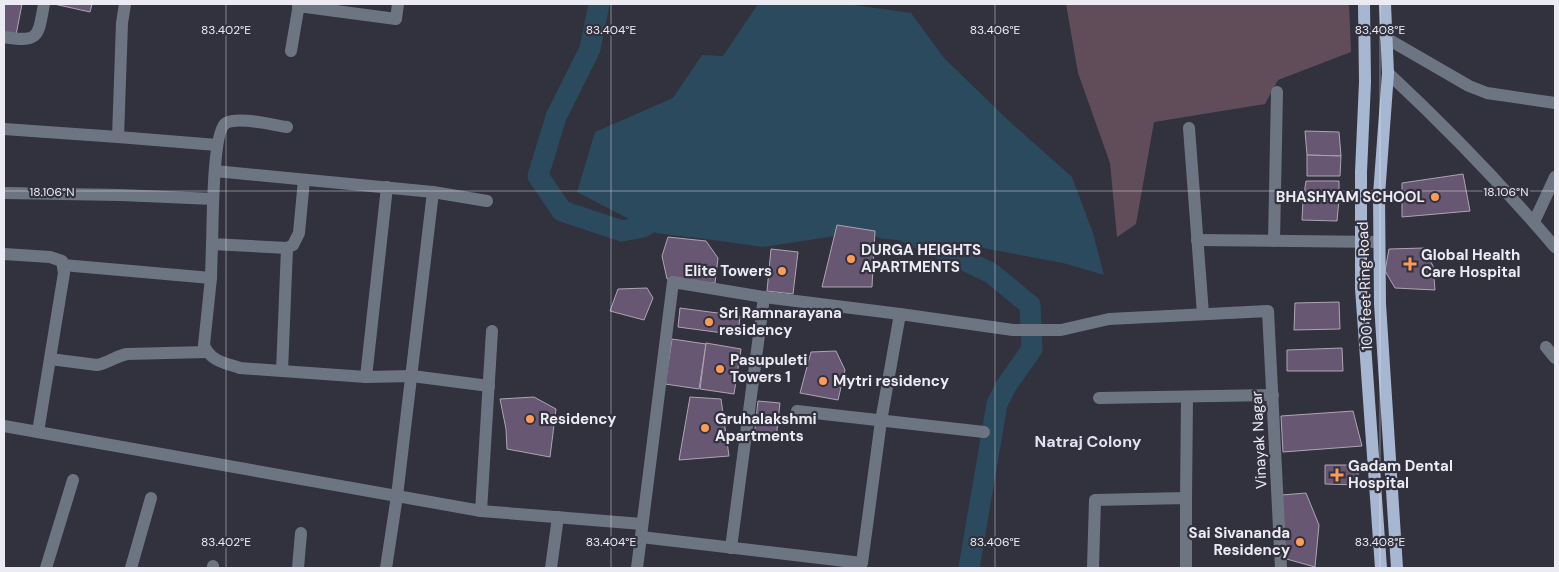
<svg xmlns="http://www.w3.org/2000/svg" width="1559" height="572" viewBox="0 0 1559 572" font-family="'DM Sans',sans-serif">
<rect width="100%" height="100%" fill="#32313e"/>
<polygon fill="#614d5a" points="1066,4 1349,4 1351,52 1278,80 1265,104 1154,122 1136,224 1117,237 1110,163 1078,73"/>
<polygon fill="#2b4a5d" points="758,4 847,4 911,13 944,58 1010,122 1072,177 1093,233 1104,275 1063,263 904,233 835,236 763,247 713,240 656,233 577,192 595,132 673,98 702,55 723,56"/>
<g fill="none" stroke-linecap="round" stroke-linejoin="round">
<g stroke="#2b4a5d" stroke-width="21">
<polyline points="599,4 590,49 556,117 538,176 562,211 622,231 643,227 668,211"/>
<polyline points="882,228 902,230 991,273 1030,305 1032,349 1006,386 997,404 969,568"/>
</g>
</g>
<g fill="#685773" stroke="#aea5b3">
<polygon points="4,4 22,4 16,35 4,33"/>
<polygon points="54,4 92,4 90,12"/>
<polygon points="1305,131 1339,132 1341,156 1307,155"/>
<polygon points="1307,155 1341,156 1340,176 1307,176"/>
<polygon points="1463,174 1470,211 1402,217 1402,183"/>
<polygon points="1306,181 1339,181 1339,199 1303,201"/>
<polygon points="1339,199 1337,221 1302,220 1303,201"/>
<polygon points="837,225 875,231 872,287 822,287"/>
<polygon points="668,237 706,241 718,258 715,283 667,279 662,256"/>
<polygon points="1424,248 1433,266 1435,290 1395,288 1385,271 1389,249"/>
<polygon points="771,249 798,252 793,294 767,291"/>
<polygon points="647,288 653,298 644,320 610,311 618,289"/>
<polygon points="1339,302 1340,329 1294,330 1295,303"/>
<polygon points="680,308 740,316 738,335 678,327"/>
<polygon points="672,339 706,344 699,389 665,384"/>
<polygon points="706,343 741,349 734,394 700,389"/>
<polygon points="1342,348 1343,371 1287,371 1287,350"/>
<polygon points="836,351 845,370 838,400 800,393 811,352"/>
<polygon points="534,397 556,409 550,457 507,449 506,429 500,399"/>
<polygon points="690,397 721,399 729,456 679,460"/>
<polygon points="758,401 780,403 776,439 754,437"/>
<polygon points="1353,411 1362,446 1283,452 1281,416"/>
<polygon points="1325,465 1358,465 1358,485 1325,484"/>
<polygon points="1306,493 1319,525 1315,567 1283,558 1282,495"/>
</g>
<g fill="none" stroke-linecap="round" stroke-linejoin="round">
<g stroke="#6e7582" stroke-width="12">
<polyline points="125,4 122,23 118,137 217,145"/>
<polyline points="298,6 396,19 398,4"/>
<path d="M4 37C40 43 38 36 44 4"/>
<polyline points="1386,38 1469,86 1487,93 1555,103"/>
<polyline points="291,51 299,4"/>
<path d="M1388 73C1446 127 1504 187 1555 247"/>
<path d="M287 127C272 125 239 116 226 123 212 131 213 225 212 244L287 248 293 245 299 233 304 180"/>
<polyline points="1189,128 1203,314"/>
<polyline points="4,129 118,137"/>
<polyline points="215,171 433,192 487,201"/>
<polyline points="4,193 121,195 213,199"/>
<polyline points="1534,222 1555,177"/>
<polyline points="1197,240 1379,242"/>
<polyline points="1274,241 1277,92"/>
<path d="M212 244 211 278 204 345C210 361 225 363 240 368L366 377 412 376 489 386"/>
<polyline points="4,254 50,257 62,261 64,273 38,432"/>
<polyline points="63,265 211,278"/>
<polyline points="1546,347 1555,358"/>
<path d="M50 359 97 365C108 363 116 356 127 354L207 352"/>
<polyline points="282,371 287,248"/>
<polyline points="366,377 387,187"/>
<polyline points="1099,398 1273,395"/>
<polyline points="797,411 984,432"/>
<polyline points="4,426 481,511 642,524"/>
<polyline points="1186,498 1187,397"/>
<polyline points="481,511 492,331"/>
<polyline points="641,537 862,563 881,421 900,314"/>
<polyline points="731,548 764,297"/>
<polyline points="46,568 73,480"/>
<polyline points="131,568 151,498"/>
<polyline points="213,568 213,566"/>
<polyline points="298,568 301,533"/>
<polyline points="386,568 397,496 433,192"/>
<polyline points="551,568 558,517"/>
<polyline points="637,568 673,282 764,297 900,314 1013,330 1061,330 1109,319 1268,311 1281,568"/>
<polyline points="1093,568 1095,500 1186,498 1186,568"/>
</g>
<g stroke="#a8b7d1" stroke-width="12">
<polyline points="1364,4 1365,82 1361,172 1361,288 1381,568"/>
<polyline points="1385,4 1388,73 1379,195 1380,304 1397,568"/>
</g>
</g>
<path fill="none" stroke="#ecebf4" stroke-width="1" stroke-opacity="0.45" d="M226 4V568M611 4V568M995 4V568M1380 4V568M4 191H1555"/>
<g fill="#fe9c57" stroke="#32313e" stroke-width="2">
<circle cx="1435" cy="197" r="5"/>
<circle cx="851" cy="259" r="5"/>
<path d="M1407.5 256.5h5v5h5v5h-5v5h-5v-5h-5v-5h5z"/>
<circle cx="782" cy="271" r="5"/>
<circle cx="709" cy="322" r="5"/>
<circle cx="720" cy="369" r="5"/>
<circle cx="823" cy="381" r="5"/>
<circle cx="530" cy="419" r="5"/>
<circle cx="705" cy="428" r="5"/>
<path d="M1334.5 467.5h5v5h5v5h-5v5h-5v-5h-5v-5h5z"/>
<circle cx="1300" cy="542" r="5"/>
</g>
<g text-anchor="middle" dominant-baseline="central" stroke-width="4.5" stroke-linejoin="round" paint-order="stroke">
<g font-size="15" font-weight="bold" fill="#ecebf4" stroke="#32313e" text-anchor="start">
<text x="1425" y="197" text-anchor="end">BHASHYAM SCHOOL</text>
<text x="861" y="250">DURGA HEIGHTS<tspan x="861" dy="17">APARTMENTS</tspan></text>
<text x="1421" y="255">Global Health<tspan x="1421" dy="17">Care Hospital</tspan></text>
<text x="772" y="271" text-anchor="end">Elite Towers</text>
<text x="719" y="313">Sri Ramnarayana<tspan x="719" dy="17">residency</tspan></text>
<text x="730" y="360">Pasupuleti<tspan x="730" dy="17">Towers 1</tspan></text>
<text x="833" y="381">Mytri residency</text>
<text x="540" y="419">Residency</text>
<text x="715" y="419">Gruhalakshmi<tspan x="715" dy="17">Apartments</tspan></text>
<text x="1348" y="466">Gadam Dental<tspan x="1348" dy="17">Hospital</tspan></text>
<text x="1290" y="533" text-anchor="end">Sai Sivananda<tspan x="1290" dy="17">Residency</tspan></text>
</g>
<g font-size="15" fill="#ecebf4" stroke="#32313e">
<text transform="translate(1365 286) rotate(-92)">100 feet Ring Road</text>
<text transform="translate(1259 440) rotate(-93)">Vinayak Nagar</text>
</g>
<g font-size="16" font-weight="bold" fill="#e1e1f1" stroke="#32313e">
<text x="1088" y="441">Natraj Colony</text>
</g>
</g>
<g font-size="12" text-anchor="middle" fill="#ecebf4" stroke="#32313e" stroke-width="4.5" stroke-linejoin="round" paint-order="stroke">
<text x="226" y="34">83.402°E</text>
<text x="611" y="34">83.404°E</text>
<text x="995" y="34">83.406°E</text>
<text x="1380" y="34">83.408°E</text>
<text x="52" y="196">18.106°N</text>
<text x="1506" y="196">18.106°N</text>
<text x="226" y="546">83.402°E</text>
<text x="611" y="546">83.404°E</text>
<text x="995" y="546">83.406°E</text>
<text x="1380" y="546">83.408°E</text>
</g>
<rect width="1559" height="572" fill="none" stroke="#ecebf4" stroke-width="10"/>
</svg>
